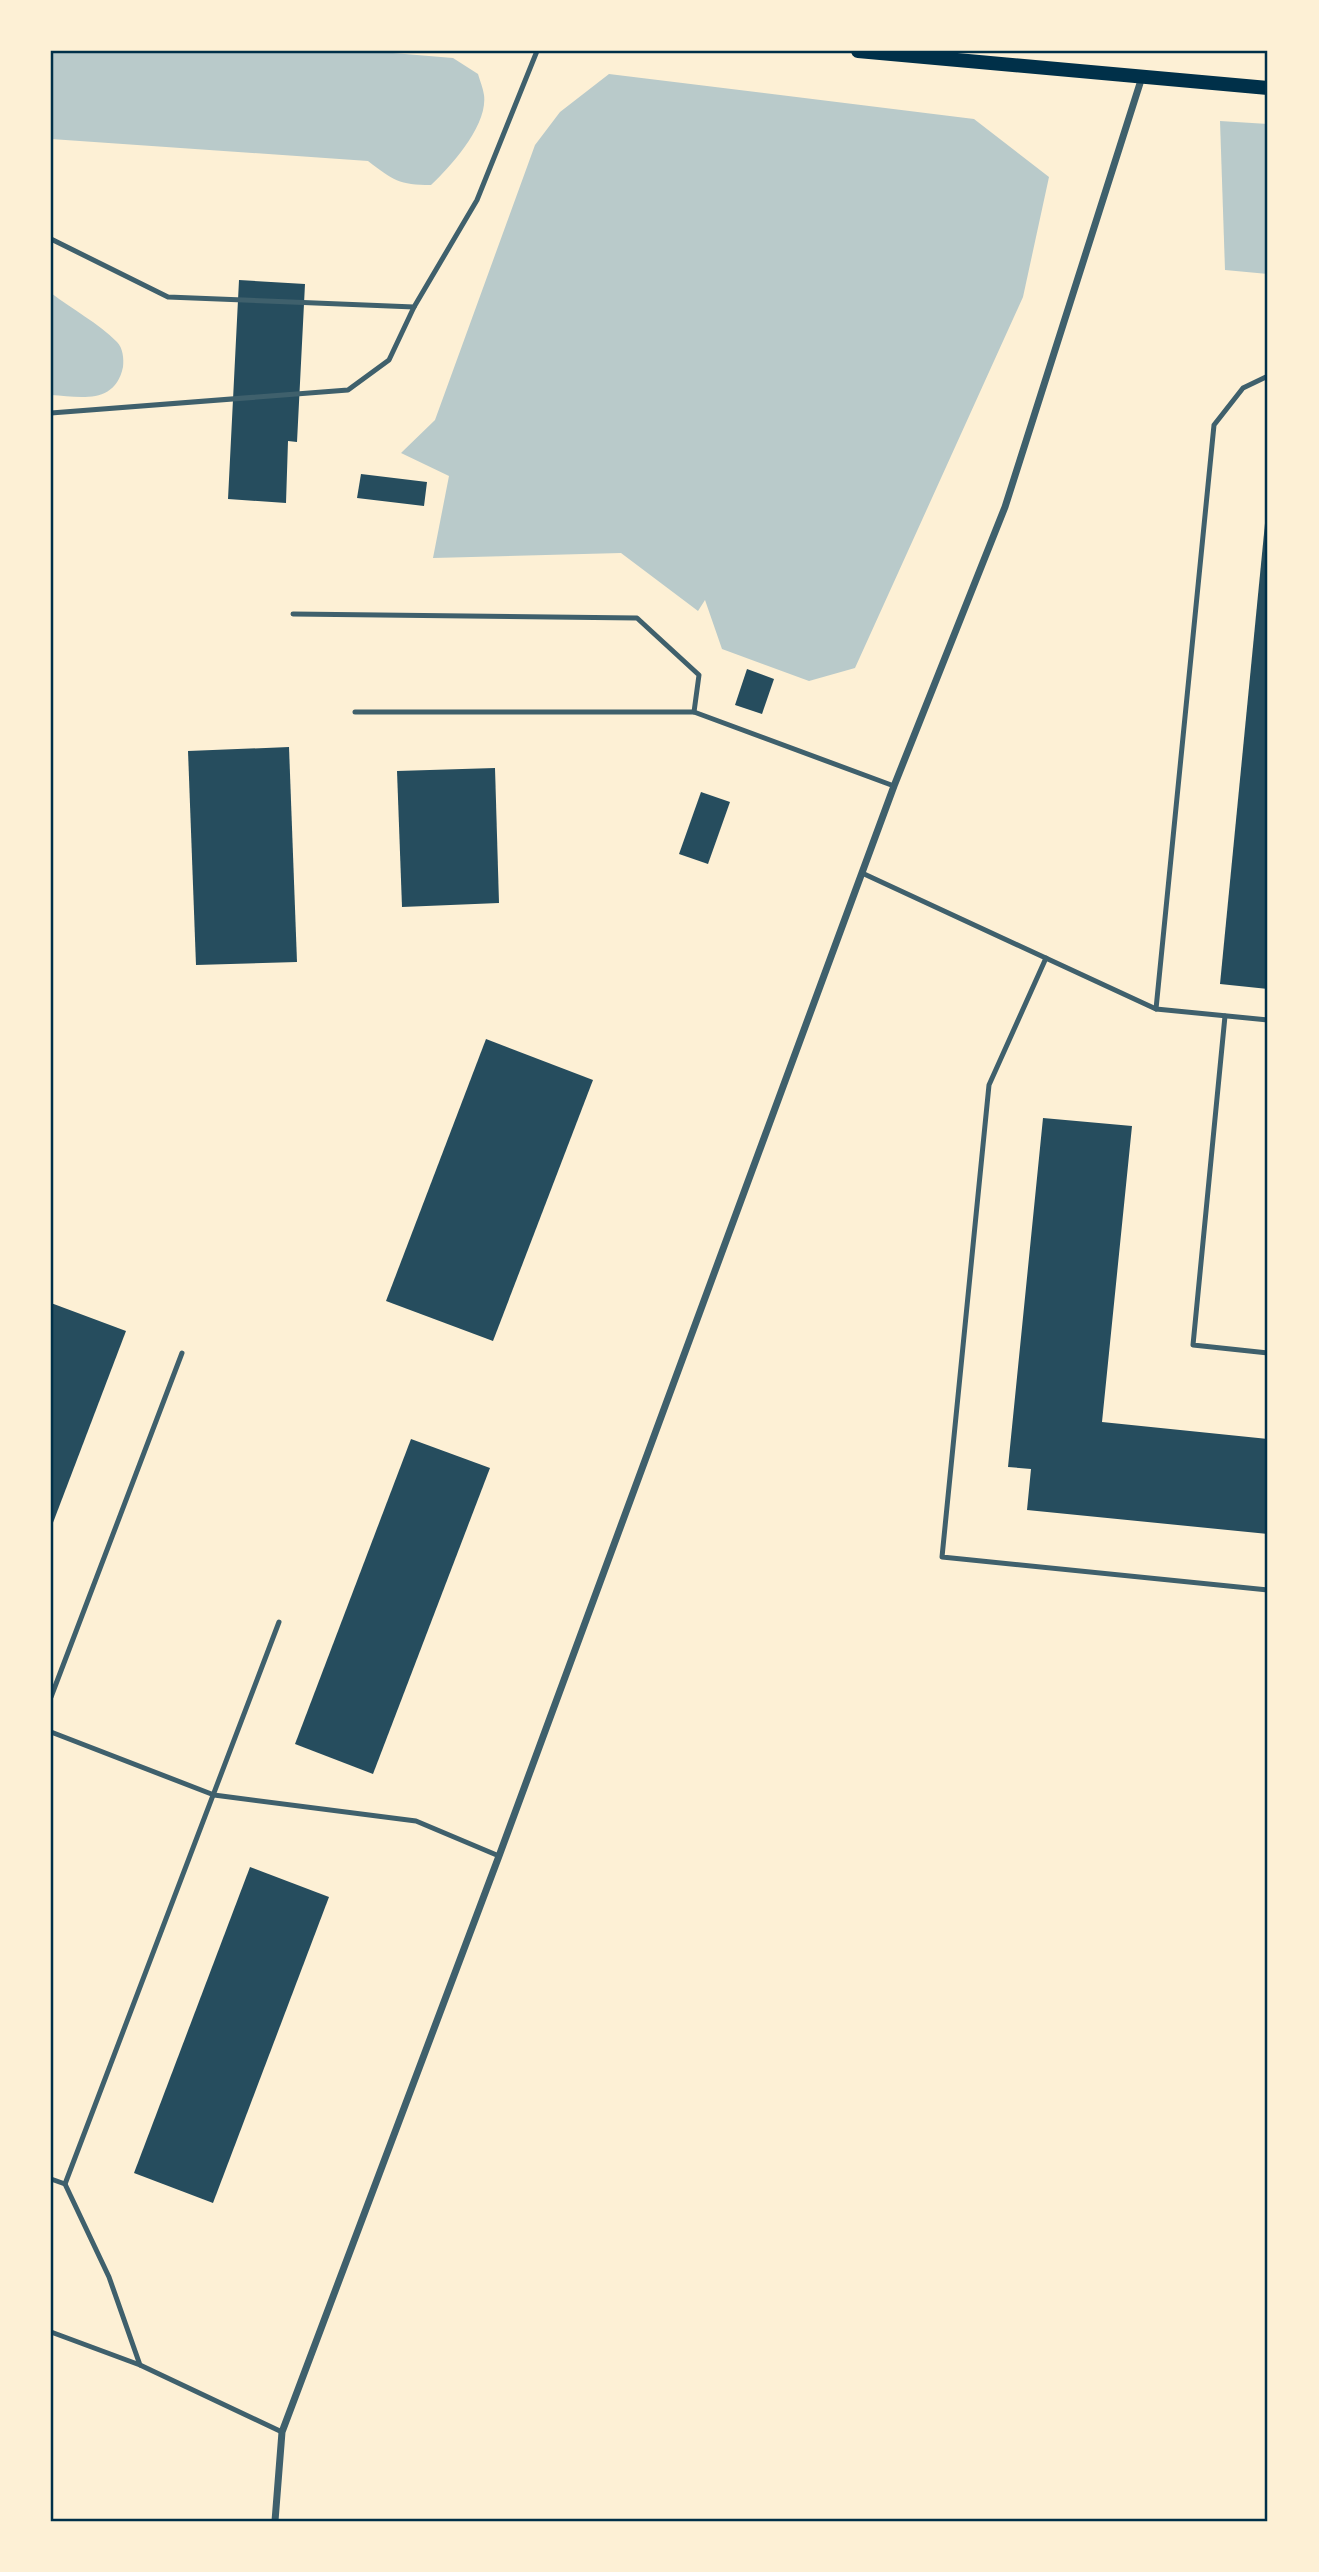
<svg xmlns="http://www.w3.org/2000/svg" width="1319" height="2572" viewBox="0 0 1319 2572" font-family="'Open Sans',sans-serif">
<rect width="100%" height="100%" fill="#fdf0d5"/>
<g fill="#b9caca">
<path d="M51 51H369L453 58 478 74C480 81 483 88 484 95 488 125 451 166 431 185 399 185 393 180 368 161L51 139Z"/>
<polygon points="609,74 974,119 1049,177 1023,297 855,668 809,681 722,649 705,600 698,611 621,553 433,558 449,476 401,453 435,420 535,145 560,112"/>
<polygon points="1220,121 1268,124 1268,274 1225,270"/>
<path d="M51 293C72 309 98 323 117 342 123 348 124 359 123 367 115 405 80 397 51 395Z"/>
</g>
<g fill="#264d5e">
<polygon points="239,280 305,284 297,442 288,441 286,503 228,499"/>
<polygon points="361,474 427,482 424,506 357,498"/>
<polygon points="1266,513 1268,513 1268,989 1220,984"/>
<polygon points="747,669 774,679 762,714 735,705"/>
<polygon points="289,747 297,962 196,965 188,751"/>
<polygon points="495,768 499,903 402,907 397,771"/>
<polygon points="701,792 730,802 708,864 679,854"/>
<polygon points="486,1039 593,1080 493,1341 386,1301"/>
<polygon points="1043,1118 1132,1126 1102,1422 1268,1439 1268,1534 1027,1510 1031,1469 1008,1467"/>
<polygon points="51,1303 126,1331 51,1528"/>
<polygon points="411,1439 490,1468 373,1774 295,1744"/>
<polygon points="250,1867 329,1897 213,2203 134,2173"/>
</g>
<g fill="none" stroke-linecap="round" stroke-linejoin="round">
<g stroke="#3f606c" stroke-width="5">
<polyline points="51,239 168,297 414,307 477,200 537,51"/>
<polyline points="1268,376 1243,388 1214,425 1156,1009 1268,1020"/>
<polyline points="51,413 348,390 389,360 414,307"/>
<polyline points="293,614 637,618 699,675 694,712"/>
<polyline points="355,712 694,712 894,786"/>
<polyline points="862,873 1156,1009"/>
<polyline points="1046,958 989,1085 942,1557 1268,1590"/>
<polyline points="1225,1016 1193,1345 1268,1353"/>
<polyline points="51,1697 182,1353"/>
<polyline points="51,1732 214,1795 416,1821 499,1856"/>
<polyline points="51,2179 65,2184 109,2277 140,2365 282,2432"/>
<polyline points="65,2184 279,1622"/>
<polyline points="51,2332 140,2365"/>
</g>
<polyline stroke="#3f606c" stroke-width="7" points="275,2521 282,2432 499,1856 894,786 1005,507 1142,77"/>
<polyline stroke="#003049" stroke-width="14" points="858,51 1268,88"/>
</g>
<rect width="1319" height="2572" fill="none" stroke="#fdf0d5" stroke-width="105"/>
<rect x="52" y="52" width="1214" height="2468" fill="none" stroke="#003049" stroke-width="2.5"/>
</svg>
